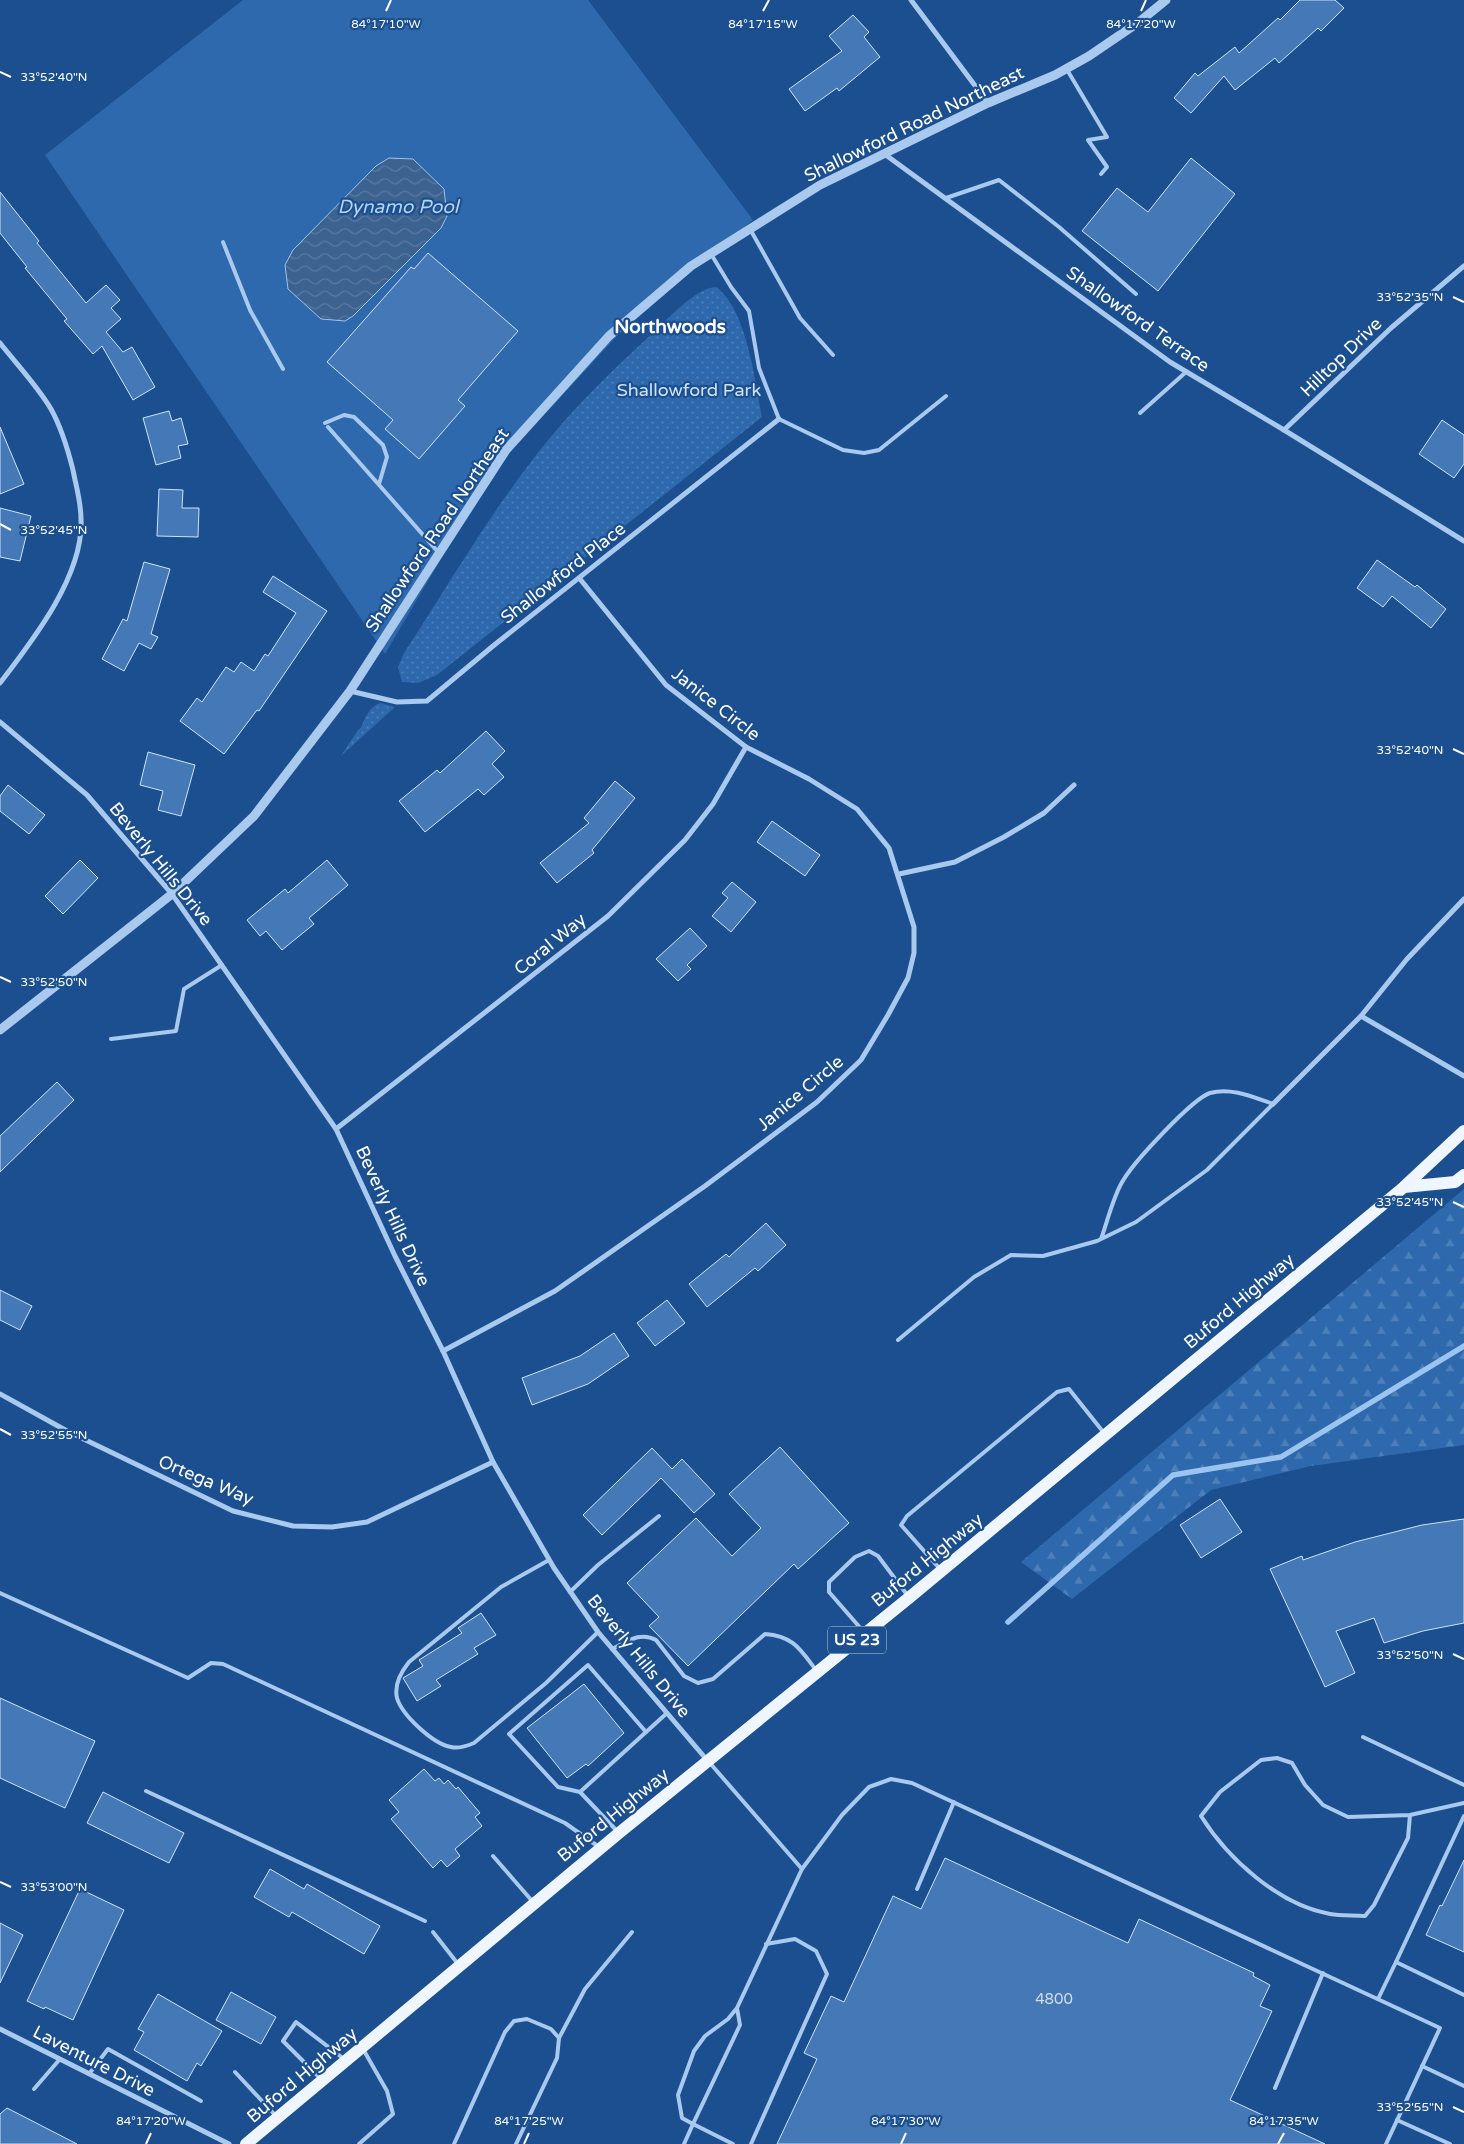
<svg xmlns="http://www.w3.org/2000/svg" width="1464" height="2144" viewBox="0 0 1464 2144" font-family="'Varela Round',sans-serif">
<defs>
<pattern id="forest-firs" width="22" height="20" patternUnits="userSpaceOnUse" patternTransform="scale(1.25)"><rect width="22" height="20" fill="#2e69ad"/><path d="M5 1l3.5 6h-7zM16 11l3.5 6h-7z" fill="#4d80b9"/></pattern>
<pattern id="park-dots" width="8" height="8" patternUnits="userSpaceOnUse" patternTransform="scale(1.25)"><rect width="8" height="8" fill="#2e69ad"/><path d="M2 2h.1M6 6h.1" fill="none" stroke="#4d80b9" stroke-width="1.8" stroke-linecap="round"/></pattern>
<pattern id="water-waves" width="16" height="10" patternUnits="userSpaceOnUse" patternTransform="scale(1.25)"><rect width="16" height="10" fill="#3c6290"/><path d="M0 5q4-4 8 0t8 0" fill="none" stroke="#597aa1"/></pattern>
</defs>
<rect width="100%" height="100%" fill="#1b4f8f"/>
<polygon fill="#2e69ad" points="243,0 588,0 753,220 626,326 492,472 385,654 45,155"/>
<polygon fill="url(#forest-firs)" points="1464,1189 1464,1445 1311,1466 1211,1490 1072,1599 1021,1562"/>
<g fill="url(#park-dots)">
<path d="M716 287C747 309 755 382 762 417L437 675 418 683 402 682 398 667 404 653C451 581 494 506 549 439 581 400 618 365 655 331 670 317 696 288 716 287Z"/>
<path d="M380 703 395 707 341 756 358 730 361 728C364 719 370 706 380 703Z"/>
</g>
<polygon fill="url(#water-waves)" stroke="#9cc4f0" points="389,158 413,159 444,189 447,216 441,228 353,316 345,321 321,319 288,289 285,265 293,250 376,166"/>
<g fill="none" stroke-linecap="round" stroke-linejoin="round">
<polyline stroke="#9cc4f0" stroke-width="5.5" points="1008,1622 1173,1475 1281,1457 1464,1346"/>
</g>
<g fill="#4478b7" stroke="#cfe3fa">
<polygon points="1300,0 1335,0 1344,8 1321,31 1318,28 1279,63 1275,58 1235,90 1224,76 1191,113 1174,98 1195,73 1198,76 1235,47 1239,53 1278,18 1280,20"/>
<polygon points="853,15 869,32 864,37 880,57 839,91 837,88 805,111 789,89 842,51 829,36"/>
<polygon points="1191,158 1235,194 1158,291 1082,231 1117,188 1148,212"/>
<polygon points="0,192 39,241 37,243 86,303 106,285 120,300 111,308 121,319 106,332 123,352 132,347 155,387 133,400 102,346 93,354 64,321 67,319 25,268 27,267 0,233"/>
<polygon points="428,253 518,331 458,400 465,406 419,459 385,429 393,420 327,362 411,267 414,269"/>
<polygon points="169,411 172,421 181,418 188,444 178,446 181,458 156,465 143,418"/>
<polygon points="1442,420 1464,435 1464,464 1454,478 1419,454"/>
<polygon points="0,427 24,484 0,494"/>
<polygon points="159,489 183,490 182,508 199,508 198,537 157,536"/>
<polygon points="0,508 31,516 20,561 0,557"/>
<polygon points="1377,560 1415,587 1417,585 1446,609 1431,628 1392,596 1383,607 1357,588"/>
<polygon points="144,562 170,569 151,634 158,637 151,649 139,643 124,671 102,659 123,619 127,621"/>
<polygon points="273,576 327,611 259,711 257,710 224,754 180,721 197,698 202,702 226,667 234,672 241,662 254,671 265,654 268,656 296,613 263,592"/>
<polygon points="486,731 505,751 492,764 504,777 484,795 478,789 425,832 399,801 437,770 440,773"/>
<polygon points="148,752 195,765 181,816 158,810 163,791 140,785"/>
<polygon points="615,781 635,798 592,850 594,853 557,883 540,863 589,823 584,818"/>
<polygon points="8,785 45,815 29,834 0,811 0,796"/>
<polygon points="772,821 820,855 805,876 757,842"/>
<polygon points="80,860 98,878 63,914 45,896"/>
<polygon points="327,860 348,885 309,918 314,924 282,950 266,931 260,936 247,920 285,889 288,893"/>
<polygon points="732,882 756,902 731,932 712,916 728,898 722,893"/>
<polygon points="690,928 707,946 687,965 691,969 678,981 656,959"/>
<polygon points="57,1082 74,1100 0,1172 0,1136"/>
<polygon points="766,1223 786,1245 758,1271 755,1268 707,1307 689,1284 726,1254 729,1257"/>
<polygon points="0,1290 32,1306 20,1330 0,1320"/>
<polygon points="667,1300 685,1323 655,1346 637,1323"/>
<polygon points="614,1333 629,1356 588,1384 532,1405 522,1378 580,1356"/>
<polygon points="780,1447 849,1523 798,1569 794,1564 688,1666 649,1626 659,1617 627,1583 696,1518 732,1556 761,1528 729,1494"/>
<polygon points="652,1448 672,1469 682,1459 715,1494 694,1513 661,1478 602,1535 583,1515"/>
<polygon points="1220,1499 1242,1532 1201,1558 1180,1525"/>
<polygon points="1464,1519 1464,1623 1423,1631 1384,1643 1374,1618 1336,1631 1355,1673 1325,1687 1270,1569 1302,1556 1303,1560 1355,1542 1422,1525"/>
<polygon points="481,1613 496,1635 474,1648 478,1654 436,1680 441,1686 417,1701 403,1678 423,1666 419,1660 462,1633 458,1628"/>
<polygon points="584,1684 624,1733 588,1766 586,1764 567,1778 527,1728"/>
<polygon points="0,1698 95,1741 65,1808 0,1778"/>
<polygon points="424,1769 435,1781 439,1778 444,1784 448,1780 456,1789 458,1787 480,1813 475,1817 482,1826 455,1849 460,1856 447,1867 441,1860 433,1868 391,1819 399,1812 389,1800"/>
<polygon points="103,1792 184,1833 169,1863 87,1823"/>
<polygon points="945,1858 1128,1943 1139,1919 1254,1973 1253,1976 1270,1985 1260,2006 1272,2011 1230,2100 1325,2144 777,2144 817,2059 804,2053 831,1996 844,2002 893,1896 921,1909"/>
<polygon points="1464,1860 1464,1952 1426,1935 1440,1905 1442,1906"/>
<polygon points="270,1869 304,1889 307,1884 380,1926 364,1954 292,1912 289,1917 254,1897"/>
<polygon points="80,1889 124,1910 73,2020 45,2007 44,2009 27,2001"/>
<polygon points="0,1923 23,1935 0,1983"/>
<polygon points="231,1992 276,2017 261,2044 216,2020"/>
<polygon points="158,1994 222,2031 201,2066 197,2063 187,2081 134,2050 144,2032 138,2029"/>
<polygon points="7,2108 77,2144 0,2144 0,2114"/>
</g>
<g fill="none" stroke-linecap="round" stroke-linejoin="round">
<g stroke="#a9c9ee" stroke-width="4">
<polyline points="1066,68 1107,137 1088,140 1107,167 1101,174"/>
<polyline points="946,198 999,180 1059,227 1136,294"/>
<polyline points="750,229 800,318 833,355"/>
<polyline points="223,242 250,310 283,369"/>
<polyline points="711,254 731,287 749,311 759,368 779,419 843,450 864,453 879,450 946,396"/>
<polyline points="1140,413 1186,372"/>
<polyline points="325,423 344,415 354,417 383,445 387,457 379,484"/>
<polyline points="328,427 439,553"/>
<polyline points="111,1039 176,1031 184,989 222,965"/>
<path d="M898 1340 974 1277 1011 1255 1043 1256 1097 1241 1136 1222 1207 1170 1273 1104C1253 1097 1231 1087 1210 1093 1192 1099 1135 1161 1124 1179 1114 1193 1107 1223 1101 1239"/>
<path d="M549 1560 501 1587 409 1662C401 1672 394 1685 397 1698 402 1715 433 1744 451 1747 459 1749 467 1746 474 1743L546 1683 598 1632"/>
<polyline points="940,1569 901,1525 907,1516 1057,1392 1069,1389 1104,1433"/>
<polyline points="570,1592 598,1565 659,1516"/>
<polyline points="0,1593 188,1678 211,1663 223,1664 565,1823 599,1847"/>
<polyline points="863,1631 829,1592 829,1582 855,1557 869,1551 878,1556 908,1596"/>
<path d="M612 1649C627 1642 640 1631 656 1640L684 1676 698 1683 713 1679 765 1634C793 1636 800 1649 816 1670"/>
<polyline points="1363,1737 1464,1785"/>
<polyline points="709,1762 802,1869"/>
<polyline points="146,1791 425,1921"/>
<polyline points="580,1792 667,1713"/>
<path d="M1410 1815 1408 1838 1374 1905 1365 1916C1354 1915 1341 1916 1330 1914 1279 1905 1228 1859 1201 1816L1220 1792 1261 1760 1277 1758 1292 1763 1305 1785 1323 1805 1348 1817 1410 1815 1464 1803"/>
<polyline points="1464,1816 1396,1962 1464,1995"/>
<polyline points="617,1831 580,1792 558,1787 509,1734 588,1665 646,1732"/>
<polyline points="493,1856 533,1902"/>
<polyline points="917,1889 954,1802"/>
<polyline points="433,1932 458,1964"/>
<polyline points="1378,1999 1396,1962"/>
<polyline points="737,2008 740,2025 693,2124 682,2118 678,2095 694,2051 705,2036 728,2019 737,2008 802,1869 842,1815 869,1787 891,1779 912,1783 1440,2028 1386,2144"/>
<polyline points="559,2038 585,1989 632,1932"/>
<polyline points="1422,2066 1464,2086"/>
<polyline points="235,2072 276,2116"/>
<polyline points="89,2074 108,2049 201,2101"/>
<polyline points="320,2078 283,2041 296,2022 344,2059"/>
<polyline points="1275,2088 1323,1973"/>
<polyline points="34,2089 60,2059"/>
<polyline points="1397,2120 1450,2144"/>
<polyline points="359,2144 393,2114 387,2091 363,2049"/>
<polyline points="454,2144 505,2032 514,2021 527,2019 551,2029 559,2038 557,2058 516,2144"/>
<polyline points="684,2144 693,2124 733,2144"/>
<polyline points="751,2144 827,1974 816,1951 795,1939 766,1944"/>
</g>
<g stroke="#a9c9ee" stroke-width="5">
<polyline points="911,0 988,103"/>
<polyline points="883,153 1170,362 1284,430 1464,541"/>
<path d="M0 343C15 362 39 388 51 409 61 427 68 450 73 470 76 486 81 502 81 519 84 575 33 640 0 683"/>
<polyline points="1284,430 1391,328 1464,266"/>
<polyline points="350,691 397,702 427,701 493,646 779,419"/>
<polyline points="0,722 87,795 172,894 336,1129 395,1256 443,1351 493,1462 554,1568 598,1632 707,1760"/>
<polyline points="899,874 955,862 1004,837 1044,813 1074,785"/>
<polyline points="1361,1016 1407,959 1464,899"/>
<polyline points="1273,1104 1361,1016 1464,1076"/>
<polyline points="336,1129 608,916 685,840 713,804 746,747"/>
<polyline points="443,1351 555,1291 705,1186 817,1102 861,1060 888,1015 908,978 914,953 914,927 889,848 857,809 809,779 746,747 666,685 580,579"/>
<polyline points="0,1394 67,1431 233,1511 293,1526 332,1527 367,1522 493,1462"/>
<polyline points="0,2029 229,2144"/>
</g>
<polyline stroke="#a9c9ee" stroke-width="9" points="0,1030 172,894 254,816 350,691 506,450 609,336 691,266 820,185 988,103 1055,75 1089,56 1139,22 1166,0"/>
<g stroke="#f0f6ff" stroke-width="12">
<polyline points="1404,1187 1455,1182 1464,1175"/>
<polyline points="246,2144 619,1833 910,1597 1404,1187 1464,1131"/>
</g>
</g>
<path fill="none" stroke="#fff" stroke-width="2" d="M386 11 391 0M763 11 769 0M1141 11 1146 0M0 72 11 77M1453 297 1464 302M0 524 11 530M1453 749 1464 754M0 977 11 982M1453 1202 1464 1207M0 1429 11 1435M1453 1654 1464 1659M0 1882 11 1887M1453 2107 1464 2112M146 2144 151 2133M524 2144 529 2133M901 2144 906 2133M1278 2144 1284 2133"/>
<g text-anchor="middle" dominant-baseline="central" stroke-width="4.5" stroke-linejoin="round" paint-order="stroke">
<g font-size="15" fill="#d0dded">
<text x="1054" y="1999">4800</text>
</g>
<rect fill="#1b4f8f" stroke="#bbcadd" stroke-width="1" x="828" y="1626.5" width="58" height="27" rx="4"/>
<g font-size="16" font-weight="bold" fill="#fff">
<text x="857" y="1640">US 23</text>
</g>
<g font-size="18" fill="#fff" stroke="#1b4f8f">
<text transform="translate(914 124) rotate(-26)">Shallowford Road Northeast</text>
<text transform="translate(1138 319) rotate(35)">Shallowford Terrace</text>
<text transform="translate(1341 357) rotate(-44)">Hilltop Drive</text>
<text transform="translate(437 530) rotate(-56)">Shallowford Road Northeast</text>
<text transform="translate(563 573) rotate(-38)">Shallowford Place</text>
<text transform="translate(716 704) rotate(38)">Janice Circle</text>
<text transform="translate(161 864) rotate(51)">Beverly Hills Drive</text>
<text transform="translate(550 944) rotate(-39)">Coral Way</text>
<text transform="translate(800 1093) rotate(-40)">Janice Circle</text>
<text transform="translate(393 1216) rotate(65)">Beverly Hills Drive</text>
<text transform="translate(1239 1301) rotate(-40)">Buford Highway</text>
<text transform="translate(206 1480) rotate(23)">Ortega Way</text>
<text transform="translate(927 1560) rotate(-39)">Buford Highway</text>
<text transform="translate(639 1656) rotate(51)">Beverly Hills Drive</text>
<text transform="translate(613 1815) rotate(-39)">Buford Highway</text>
<text transform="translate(94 2061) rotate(27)">Laventure Drive</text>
<text transform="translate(302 2075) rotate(-40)">Buford Highway</text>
</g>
<g font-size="18" fill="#cfe3fa" stroke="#1b4f8f">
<text x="689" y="390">Shallowford Park</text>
</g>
<g font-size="19" font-style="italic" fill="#b5d3f5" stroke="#1b4f8f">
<text x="398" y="207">Dynamo Pool</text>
</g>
<g font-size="19" font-weight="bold" fill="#fff" stroke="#1b4f8f">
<text x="670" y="327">Northwoods</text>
</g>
</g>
<g font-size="12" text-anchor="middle" fill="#fff" stroke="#1b4f8f" stroke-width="4.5" stroke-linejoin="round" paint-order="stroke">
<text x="386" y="28">84°17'10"W</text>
<text x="763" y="28">84°17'15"W</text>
<text x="1141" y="28">84°17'20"W</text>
<text x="54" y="81">33°52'40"N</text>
<text x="1410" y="301">33°52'35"N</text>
<text x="54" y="534">33°52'45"N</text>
<text x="1410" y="754">33°52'40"N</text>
<text x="54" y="986">33°52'50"N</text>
<text x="1410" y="1206">33°52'45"N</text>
<text x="54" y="1439">33°52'55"N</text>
<text x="1410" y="1659">33°52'50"N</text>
<text x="54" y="1891">33°53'00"N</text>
<text x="1410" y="2111">33°52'55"N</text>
<text x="151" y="2125">84°17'20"W</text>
<text x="529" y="2125">84°17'25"W</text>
<text x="906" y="2125">84°17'30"W</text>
<text x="1284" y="2125">84°17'35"W</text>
</g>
</svg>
